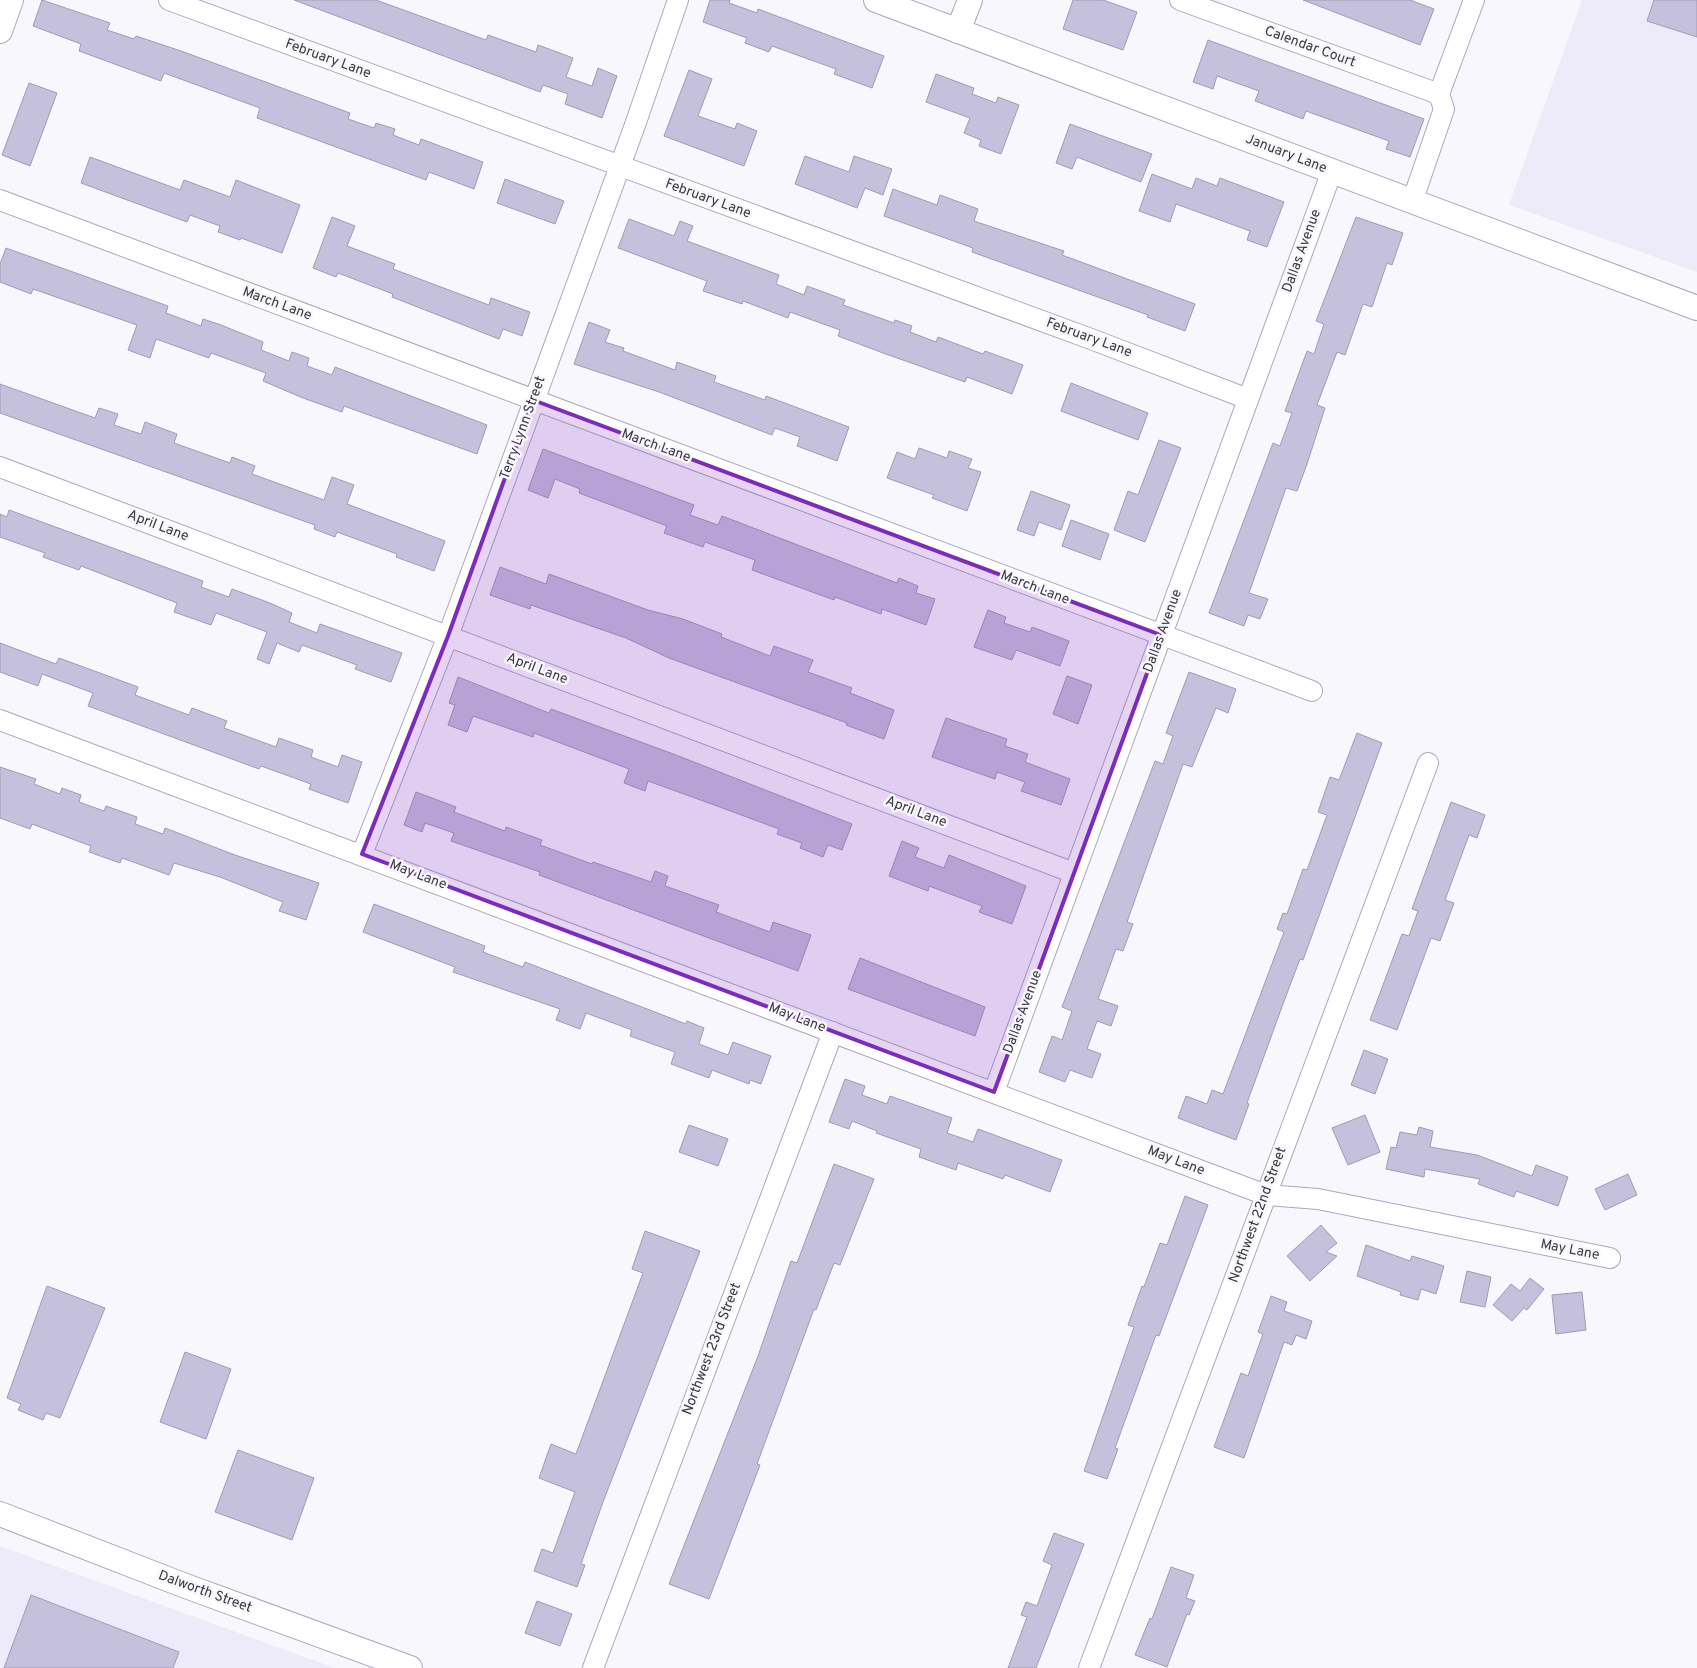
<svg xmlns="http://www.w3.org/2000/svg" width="1697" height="1668" viewBox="0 0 1697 1668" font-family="Overpass,sans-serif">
<rect width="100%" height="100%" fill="#f8f7fd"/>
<g fill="#edebf9">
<polygon points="1582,0 1697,0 1697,272 1509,205"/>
<polygon points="0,1546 335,1668 0,1668"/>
</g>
<g fill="#c5c0db" stroke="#9f9bb5">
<polygon points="42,0 110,23 107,30 134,39 136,36 181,51 350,113 348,119 374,128 376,123 395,129 393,135 419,145 421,139 483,162 474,189 429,172 426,180 257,118 260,108 164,73 161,81 79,51 81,44 33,26"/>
<polygon points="294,0 376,0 486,40 488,35 536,52 538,45 573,58 566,77 592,86 598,68 617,76 602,118 565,104 568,94 543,85 540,92"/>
<polygon points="710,0 730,0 729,3 757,13 758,9 884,56 872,88 834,74 836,69 772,46 769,52 745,43 747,38 703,22"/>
<polygon points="1073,0 1103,0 1137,12 1123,50 1063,29"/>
<polygon points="1303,0 1410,0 1434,9 1420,45"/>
<polygon points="1654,0 1697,0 1697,37 1647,21"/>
<polygon points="1208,40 1424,119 1410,157 1386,149 1389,141 1306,111 1303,119 1255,101 1259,91 1217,76 1213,89 1193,82"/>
<polygon points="689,70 712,79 698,116 735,129 737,123 757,131 744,166 664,136"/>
<polygon points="936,74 974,88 972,94 996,103 998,97 1019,105 1001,154 979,146 981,140 964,133 970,118 926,102"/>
<polygon points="29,83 57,93 30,166 2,155"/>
<polygon points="1070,124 1152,154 1141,182 1077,157 1072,169 1056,163"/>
<polygon points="805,156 849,172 854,156 892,169 883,195 865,188 857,208 795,184"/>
<polygon points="90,157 180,190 184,180 230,197 236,180 300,205 282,253 241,238 240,240 218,232 220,226 190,215 187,222 81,183"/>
<polygon points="1152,174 1192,189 1196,178 1217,186 1220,178 1284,202 1267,247 1247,240 1250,231 1176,204 1170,222 1139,211"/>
<polygon points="505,179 564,201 555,224 497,203"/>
<polygon points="893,189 937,205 940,195 978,209 974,221 1064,251 1062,255 1195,304 1185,331 1147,317 1148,315 972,252 973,248 884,216"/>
<polygon points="332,217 355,226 347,246 395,264 393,269 489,305 491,298 530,312 522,336 503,329 499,339 392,297 393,294 338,273 336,277 313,268"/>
<polygon points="1356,217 1403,233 1392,265 1387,263 1372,307 1363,304 1345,355 1337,352 1317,405 1325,408 1307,464 1297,491 1286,488 1249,593 1268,599 1260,619 1248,615 1244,626 1209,613 1273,443 1280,446 1292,413 1285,411 1307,351 1314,354 1324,324 1316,321"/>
<polygon points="629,219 674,236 680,221 693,226 687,241 779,275 776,284 804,295 807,286 845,300 843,305 894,323 895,320 912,326 910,332 936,342 938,337 983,354 985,351 1023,365 1012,394 967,377 965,382 883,353 838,336 840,330 790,312 788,318 743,301 742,304 703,291 707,281 618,248"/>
<polygon points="6,248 168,306 166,313 201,326 203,319 221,325 263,342 261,350 289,361 292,352 309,358 307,366 332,375 335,367 487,425 477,454 344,406 342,412 303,398 263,381 266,373 211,353 209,358 156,339 150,358 128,350 137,325 33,289 31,294 0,282 0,264"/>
<polygon points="589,322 610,330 605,342 624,348 623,351 675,370 677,362 716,376 714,382 765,400 766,396 849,427 837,461 797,446 800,437 775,428 772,435 659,392 574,364"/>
<polygon points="1071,383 1148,413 1138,440 1061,411"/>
<polygon points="0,384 95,418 99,408 118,414 114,425 141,434 145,422 177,434 174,443 230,463 232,457 255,466 252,474 324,500 332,477 354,485 347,504 445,541 434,571 396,557 397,554 337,532 335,537 314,529 315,525 0,413"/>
<polygon points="1159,440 1181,448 1145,542 1114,530 1128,491 1138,495"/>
<polygon points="919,448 947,458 949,451 972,459 968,468 981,472 967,511 932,498 934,495 887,478 897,452 915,459"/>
<polygon points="543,449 694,505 690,515 718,525 722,516 897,583 899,578 918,586 916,593 935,599 926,625 882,609 881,614 835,597 834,600 752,570 755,560 705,542 703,547 664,533 667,526 579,493 580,489 555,479 548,498 528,490"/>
<polygon points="1031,491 1070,505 1061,530 1039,522 1034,536 1017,530"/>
<polygon points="9,510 203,581 201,587 229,597 232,589 270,603 292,613 289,622 317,633 320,624 402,653 391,682 355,669 357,665 302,645 299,652 277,643 269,664 257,659 267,632 216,613 211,625 174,612 177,603 81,566 79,570 43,557 45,553 0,537 0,514 7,517"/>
<polygon points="1071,520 1109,534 1100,560 1062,546"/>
<polygon points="500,567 546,584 549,574 648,610 683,619 722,634 721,637 770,656 774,646 813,660 808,672 852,688 850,693 894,710 884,739 846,725 847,723 669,658 626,638 531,605 530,609 490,595"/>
<polygon points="988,610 1006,617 1004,623 1030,632 1032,627 1069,641 1060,666 1016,650 1012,660 974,647"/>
<polygon points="0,643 56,664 59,658 89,669 138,687 135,695 189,715 192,708 227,721 224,728 276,747 279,738 313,750 311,757 338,767 342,755 362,762 348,803 309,789 311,784 261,766 259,769 88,706 93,693 42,674 38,686 0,672"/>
<polygon points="1189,672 1236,689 1228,713 1216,708 1192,767 1183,764 1127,922 1133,924 1123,951 1116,949 1098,999 1118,1006 1111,1026 1097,1021 1087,1049 1101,1054 1092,1078 1070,1070 1065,1082 1039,1072 1052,1036 1062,1040 1072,1011 1062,1007 1155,761 1163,764 1173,736 1166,733"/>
<polygon points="1067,676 1092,685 1078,724 1053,714"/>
<polygon points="458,677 549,713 551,709 676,755 852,824 842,850 828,845 823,857 800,848 802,843 777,834 779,829 717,806 648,781 645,791 624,783 629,769 534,733 533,737 473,716 467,732 448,725 455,705 449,703"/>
<polygon points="946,718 1007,739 1005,746 1028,754 1025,762 1070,779 1061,805 1021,791 1025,782 997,772 995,779 932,757"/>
<polygon points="1357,733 1382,743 1303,960 1300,959 1283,1004 1247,1103 1249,1104 1236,1140 1178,1118 1186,1096 1207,1104 1212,1090 1223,1094 1284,932 1277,929 1283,913 1287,914 1303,869 1307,870 1327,815 1318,812 1330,777 1339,780"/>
<polygon points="0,767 36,779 34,784 60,794 62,788 81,795 79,802 104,811 106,806 137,817 135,824 163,834 165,828 235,855 319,883 306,920 279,911 283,902 220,877 174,863 169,875 122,858 120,863 89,852 91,846 32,824 30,829 0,818"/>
<polygon points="416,792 456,807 454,812 505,831 506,827 542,840 540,845 592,864 593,862 651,882 655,871 668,876 665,886 719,905 716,912 770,932 773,922 811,935 798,971 539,875 540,872 451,841 454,833 425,823 422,832 404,825"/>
<polygon points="1451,802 1485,815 1477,838 1469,835 1445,900 1454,903 1440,941 1431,938 1397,1030 1370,1020 1402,934 1409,936 1418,911 1412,909"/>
<polygon points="902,841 919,848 915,857 944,868 949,855 1026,886 1012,924 979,912 982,906 929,886 928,891 889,876"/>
<polygon points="374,904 485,946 483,952 523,967 525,962 686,1024 687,1021 704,1028 699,1044 728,1055 733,1042 771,1056 761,1084 750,1080 749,1084 712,1070 709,1078 671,1064 675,1052 630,1036 632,1030 586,1013 580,1029 556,1020 560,1009 453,972 455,967 363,932"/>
<polygon points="860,958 985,1007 975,1036 848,989"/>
<polygon points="1364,1050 1388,1059 1375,1094 1351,1085"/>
<polygon points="845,1079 865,1086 862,1095 887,1104 890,1096 952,1118 947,1133 973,1142 978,1129 1062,1160 1050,1192 1005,1175 1003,1179 958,1163 956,1170 919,1157 921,1149 876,1133 877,1131 852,1121 849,1129 829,1122"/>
<polygon points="1365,1115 1380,1152 1348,1165 1332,1128"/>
<polygon points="689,1125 728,1139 718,1166 679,1152"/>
<polygon points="1419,1127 1433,1131 1430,1147 1477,1155 1532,1176 1536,1165 1568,1177 1558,1206 1516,1191 1514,1197 1478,1184 1480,1179 1425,1169 1424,1177 1386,1169 1391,1147 1396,1148 1400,1132 1417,1135"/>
<polygon points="834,1164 874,1179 840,1265 834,1263 816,1310 814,1309 757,1464 760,1465 709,1599 669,1584 758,1356 791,1261 797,1263"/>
<polygon points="1628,1174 1637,1195 1605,1210 1595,1189"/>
<polygon points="1185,1196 1208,1205 1159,1336 1156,1335 1115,1448 1118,1449 1107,1479 1084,1471 1134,1327 1128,1325 1142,1286 1144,1287 1160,1243 1167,1245"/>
<polygon points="1321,1225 1337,1243 1326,1252 1337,1256 1310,1281 1287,1256"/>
<polygon points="645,1231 700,1251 603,1502 581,1564 585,1565 577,1587 534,1571 542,1549 553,1553 575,1492 539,1478 551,1444 576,1454 643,1273 632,1269"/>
<polygon points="1366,1245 1410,1261 1412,1256 1444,1266 1436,1294 1421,1289 1418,1300 1400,1295 1401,1292 1357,1276"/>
<polygon points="1467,1271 1491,1277 1485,1307 1460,1302"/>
<polygon points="1530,1278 1544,1289 1527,1310 1524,1308 1512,1321 1493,1305 1511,1284 1520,1291"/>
<polygon points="47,1286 105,1308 60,1418 46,1413 43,1420 18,1410 21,1404 7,1398"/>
<polygon points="1582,1292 1586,1330 1556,1334 1552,1295"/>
<polygon points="1271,1296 1287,1302 1284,1311 1312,1321 1306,1339 1296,1335 1292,1345 1284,1342 1244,1458 1214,1447 1241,1373 1248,1376 1263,1334 1258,1332"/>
<polygon points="185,1352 231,1369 206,1439 160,1422"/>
<polygon points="238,1450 314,1478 292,1540 215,1512"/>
<polygon points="1054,1533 1084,1544 1036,1668 1008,1668 1027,1617 1021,1615 1026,1602 1037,1606 1052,1565 1043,1561"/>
<polygon points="1171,1567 1194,1575 1186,1598 1195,1601 1189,1615 1187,1614 1167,1667 1135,1655 1150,1618 1152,1619"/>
<polygon points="31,1595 179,1652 173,1668 4,1668"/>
<polygon points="537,1601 572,1614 560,1646 525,1633"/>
</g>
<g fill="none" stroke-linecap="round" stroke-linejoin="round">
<g stroke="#aba7c1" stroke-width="22">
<g id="minor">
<polyline points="169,0 1091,339 1248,399"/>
<polyline points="1180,0 1439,94"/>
<polyline points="0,200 1312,691"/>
<polyline points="1412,202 1444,109 1439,94 1474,0"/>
<polyline points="0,467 1074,873"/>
<polyline points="0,720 1266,1195 1318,1199 1610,1258"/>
<polyline points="362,854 448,636 635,125 678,0"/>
<polyline points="994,1092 1332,171"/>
<polyline points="593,1668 833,1032"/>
<polyline points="1089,1668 1428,763"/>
</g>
</g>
<g stroke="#aba7c1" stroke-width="26">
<g id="tertiary">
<polyline points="876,0 1697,308"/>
<polyline points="0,31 11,0"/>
<polyline points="958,31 970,0"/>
<polyline points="0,1514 183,1585 410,1668"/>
</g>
</g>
<use href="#minor" stroke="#fff" stroke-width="20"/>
<use href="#tertiary" stroke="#fff" stroke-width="24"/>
</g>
<path fill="#7b2cbf" fill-opacity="0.2" stroke="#7b2cbf" stroke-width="4" stroke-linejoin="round" d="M533 400 1161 635 994 1092 362 854 448 636Z"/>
<g text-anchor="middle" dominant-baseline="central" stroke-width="5" stroke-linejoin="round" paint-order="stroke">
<g font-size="14" fill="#393742" stroke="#f8f7fd">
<text transform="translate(1310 47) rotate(20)">Calendar Court</text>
<text transform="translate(328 59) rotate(20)">February Lane</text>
<text transform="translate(1286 154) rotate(21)">January Lane</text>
<text transform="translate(708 199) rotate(20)">February Lane</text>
<text transform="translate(1302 251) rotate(-70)">Dallas Avenue</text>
<text transform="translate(277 304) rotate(20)">March Lane</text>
<text transform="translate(1089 338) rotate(20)">February Lane</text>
<text transform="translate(523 428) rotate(-70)">Terry Lynn Street</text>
<text transform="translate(656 446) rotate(20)">March Lane</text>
<text transform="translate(158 526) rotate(21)">April Lane</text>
<text transform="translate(1035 588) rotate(21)">March Lane</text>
<text transform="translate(1163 631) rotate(-70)">Dallas Avenue</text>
<text transform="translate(537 669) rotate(21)">April Lane</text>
<text transform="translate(916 812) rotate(21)">April Lane</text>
<text transform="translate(418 875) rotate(21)">May Lane</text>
<text transform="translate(1023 1012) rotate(-70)">Dallas Avenue</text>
<text transform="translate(797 1018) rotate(21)">May Lane</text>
<text transform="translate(1176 1161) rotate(21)">May Lane</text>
<text transform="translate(1258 1215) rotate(-70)">Northwest 22nd Street</text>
<text transform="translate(1570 1250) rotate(11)">May Lane</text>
<text transform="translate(712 1349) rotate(-69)">Northwest 23rd Street</text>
<text transform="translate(205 1592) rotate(20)">Dalworth Street</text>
</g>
</g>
</svg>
